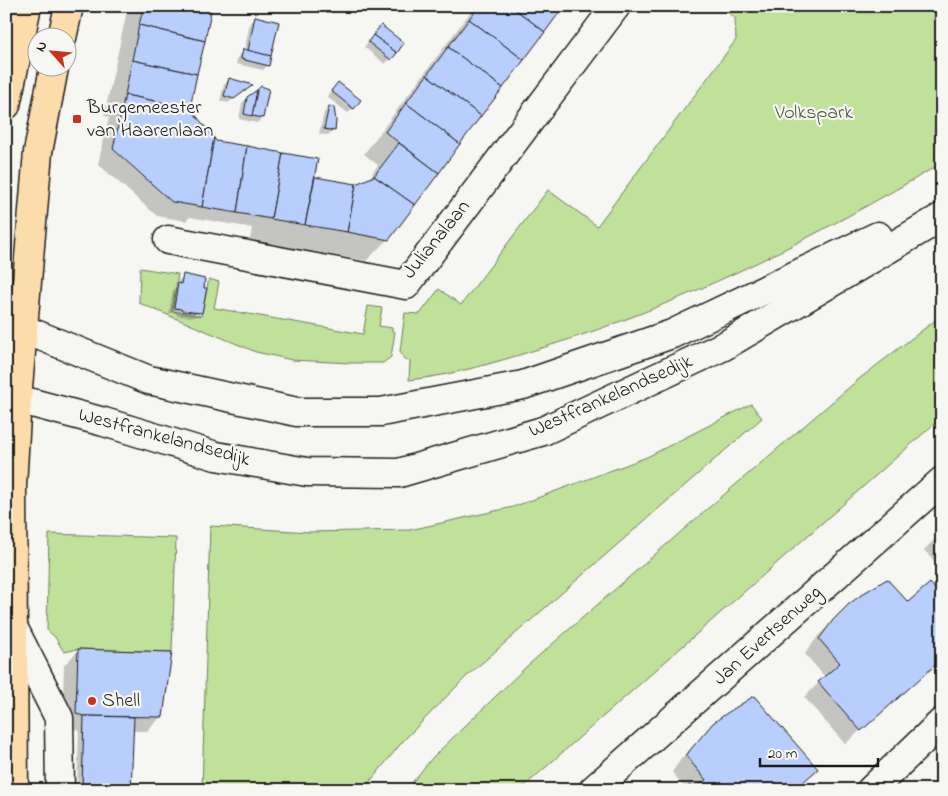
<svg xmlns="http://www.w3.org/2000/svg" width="948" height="796" viewBox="0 0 948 796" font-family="'Indie Flower',sans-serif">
  <rect width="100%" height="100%" fill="#f6f6f2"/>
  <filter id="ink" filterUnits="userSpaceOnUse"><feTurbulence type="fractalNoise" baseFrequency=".02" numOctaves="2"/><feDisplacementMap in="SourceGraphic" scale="10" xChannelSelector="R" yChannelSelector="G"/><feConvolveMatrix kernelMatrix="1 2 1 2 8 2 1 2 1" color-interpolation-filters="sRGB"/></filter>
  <g filter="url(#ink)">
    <!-- green -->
    <g fill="#c0e19a" stroke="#6e7e5b">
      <path d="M720,6H942V163C816,237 685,304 545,347C500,361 455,375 409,380L410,361L404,359L400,351L405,313L420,314L439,289L461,305L548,190L597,226L736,40L735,18Z"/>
      <polygon points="140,268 178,274 172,311 201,316 209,279 219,282 214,308 363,334 368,306 382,308 379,326 392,328 392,331 395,332 391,357 383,363 350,363 292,360 256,352 139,303"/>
      <polygon points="942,315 942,417 520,790 406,790 433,757 526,667 706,510 859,379"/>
      <polygon points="751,404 762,418 466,677 404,740 363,790 202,790 210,526 310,532 410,530 513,507 647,457"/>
      <polygon points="49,534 176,538 172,652 78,649 64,652 55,637 47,630"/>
    </g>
    <!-- shadow -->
    <g fill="#0003">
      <polygon points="128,6 211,6 188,110 212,142 314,178 356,185 368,180 378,165 364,154 475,6 562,6 388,239 366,261 250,240 252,228 190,217 186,221 157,216 98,164 109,117 104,116"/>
      <polygon points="256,18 268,65 263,70 236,64 238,56 244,51 250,23"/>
      <polygon points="376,32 390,59 385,64 364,47"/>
      <polygon points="229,79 246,90 228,103 220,101 224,85"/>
      <polygon points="333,88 354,108 348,113 327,97"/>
      <polygon points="248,98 262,118 257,123 239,119 242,103"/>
      <polygon points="329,107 333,130 328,135 319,134 324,113"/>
      <polygon points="183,276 201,312 196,317 177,316 176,313 169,313 173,290 177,286 178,281"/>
      <polygon points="942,532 942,569 924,550"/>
      <polygon points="834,621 942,659 845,744 804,697 825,677 805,654 818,636"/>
      <polygon points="79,650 162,716 147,731 132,731 130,790 77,790 79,730 62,729 64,665"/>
      <polygon points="714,724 794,790 686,790 672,772 681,759"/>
    </g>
    <!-- building -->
    <g fill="#b8cefd" stroke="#1c1c1c">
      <polygon points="144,6 212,6 205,41 139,25"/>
      <polygon points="479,6 511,6 545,32 524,60 469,19"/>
      <polygon points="511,6 564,6 545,32"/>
      <polygon points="255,16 279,22 271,56 248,51"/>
      <polygon points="469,19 524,60 503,88 448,47"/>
      <polygon points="139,25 205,41 197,74 132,60"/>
      <polygon points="381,25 404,43 397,53 373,35"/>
      <polygon points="373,35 397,53 391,60 368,42"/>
      <polygon points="448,47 503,88 481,116 427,75"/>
      <polygon points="243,49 271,56 269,66 241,59"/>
      <polygon points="132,60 197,74 190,108 125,95"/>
      <polygon points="427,75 481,116 460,144 406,103"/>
      <polygon points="229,78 253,85 234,99 224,96"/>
      <polygon points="338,82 361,100 354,109 331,91"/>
      <polygon points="261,86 269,89 263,118 252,116 257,90"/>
      <polygon points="257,90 252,116 244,114 247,97"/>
      <polygon points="125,95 190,108 214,138 202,207 172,202 113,149"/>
      <polygon points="406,103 460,144 439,173 385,132"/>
      <polygon points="329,106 334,107 336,121 335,131 324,129"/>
      <polygon points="214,138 216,141 247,146 237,213 202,207"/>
      <polygon points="399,143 439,173 415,205 374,176"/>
      <polygon points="247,146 283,153 271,219 237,213"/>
      <polygon points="283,153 318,159 305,225 271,219"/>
      <polygon points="374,176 415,205 389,240 347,232 356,184"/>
      <polygon points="315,177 356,184 347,232 305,225"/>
      <polygon points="183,274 205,279 204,288 207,288 202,313 182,311 181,309 174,308 178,283 181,284"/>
      <polygon points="887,579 908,602 930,583 942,597 942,659 861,731 818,682 840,663 819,639 833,620 849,604 864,593"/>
      <polygon points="78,649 172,652 163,717 84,716 76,714"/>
      <polygon points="754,696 818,769 794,790 687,790 689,785 696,788 706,780 686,756 691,749 713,723 727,713"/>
      <polygon points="84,716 134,717 131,790 82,790"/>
    </g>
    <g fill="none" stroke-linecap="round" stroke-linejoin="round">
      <defs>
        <g id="minor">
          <polyline points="168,240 406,285 616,6"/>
          <polyline points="23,329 149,380 297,412 381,412 523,385 672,334 878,236"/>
          <polyline points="17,399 104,422 216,456 307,472 399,473 543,431 724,346 942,217"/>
          <polyline points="14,629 59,718 60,790"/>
          <polyline points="593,790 942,481"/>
          <polyline points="871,790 942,722"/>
        </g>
        <g id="major">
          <polyline points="62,38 69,6"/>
          <polyline points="6,105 27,6"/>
          <polyline points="14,790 12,486 17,399 38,152 54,68"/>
        </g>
      </defs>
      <!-- minor casing -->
      <use href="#minor" stroke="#1c1c1c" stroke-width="31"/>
      <!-- major casing -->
      <use href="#major" stroke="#1c1c1c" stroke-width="31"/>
      <!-- minor -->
      <use href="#minor" stroke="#f6f6f2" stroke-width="28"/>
      <!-- major -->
      <use href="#major" stroke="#fddcac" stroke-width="28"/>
    </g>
  </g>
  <!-- markers -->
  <g fill="#c8321e" stroke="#f6f6f2" stroke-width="2">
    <rect x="72" y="114" width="10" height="10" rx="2.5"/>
    <circle cx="92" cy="701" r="5"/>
  </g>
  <g text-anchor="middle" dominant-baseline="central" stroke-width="4.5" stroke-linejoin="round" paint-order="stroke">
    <!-- poi labels -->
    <g font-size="20" fill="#1c1c1c" stroke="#f6f6f2" text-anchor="start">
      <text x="87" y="108">Burgemeester<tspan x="87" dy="23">van Haarenlaan</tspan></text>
      <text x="102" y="701">Shell</text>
    </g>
    <!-- park labels -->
    <g font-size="20" fill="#4d5742" stroke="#f6f6f2">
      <text x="814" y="113">Volkspark</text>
    </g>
    <!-- street labels -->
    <g font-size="20" fill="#1c1c1c" stroke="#f6f6f2">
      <text transform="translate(437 240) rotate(-51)">Julianalaan</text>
      <text transform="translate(611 397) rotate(-24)">Westfrankelandsedijk</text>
      <text transform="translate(164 438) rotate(15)">Westfrankelandsedijk</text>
      <text transform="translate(768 636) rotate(-42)">Jan Evertsenweg</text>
    </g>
  </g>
  <!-- margin -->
  <rect width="948" height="796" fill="none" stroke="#f6f6f2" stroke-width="25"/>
  <rect x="12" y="12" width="923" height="771" fill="none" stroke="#1c1c1c" stroke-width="2" filter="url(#ink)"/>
  <!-- north arrow -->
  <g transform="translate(52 52) rotate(297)"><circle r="24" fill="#f6f6f2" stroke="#9f9f9c"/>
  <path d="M0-4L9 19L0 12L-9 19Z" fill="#c8321e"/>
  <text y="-8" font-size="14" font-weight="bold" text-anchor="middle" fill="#1c1c1c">N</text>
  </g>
  <!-- scale -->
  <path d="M760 758v8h118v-8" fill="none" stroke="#1c1c1c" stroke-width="2.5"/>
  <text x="768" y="758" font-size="15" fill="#1c1c1c" stroke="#f6f6f2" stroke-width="4" paint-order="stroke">20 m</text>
</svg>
